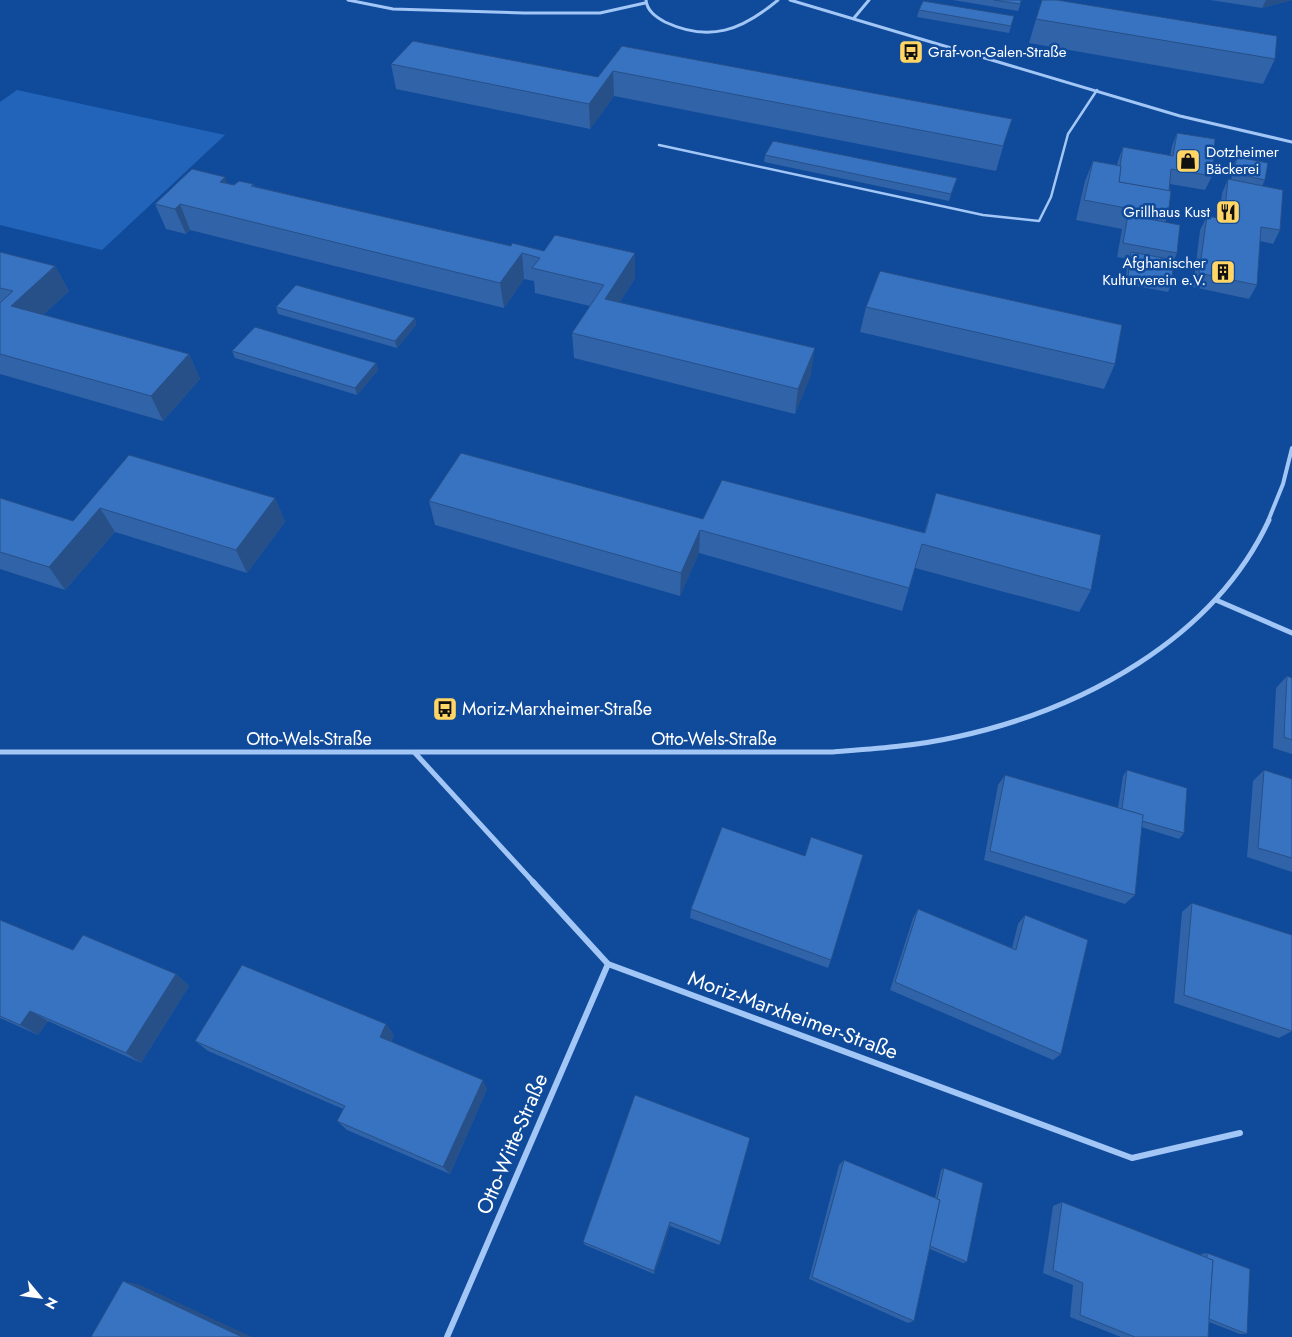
<svg xmlns="http://www.w3.org/2000/svg" width="1292" height="1337" viewBox="0 0 1292 1337" font-family="Jost,sans-serif">
  <rect width="100%" height="100%" fill="#104a9a"/>
  <!-- green -->
  <polygon fill="#2264b9" points="17,90 225,135 102,250 0,225 0,102"/>
  <g fill="none" stroke-linecap="round" stroke-linejoin="round">
    <!-- lane -->
    <polyline stroke="#a2c6f5" stroke-width="2.5" points="659,145 983,215 1039,221 1051,197 1068,134 1097,90"/>
    <!-- street-far3 -->
    <g stroke="#a2c6f5" stroke-width="3">
      <polyline points="348,0 393,9 524,13 600,13 645,3"/>
      <path d="M646,0C647,11 656,17 665,22C710,43 742,30 778,0"/>
      <polyline points="790,0 1180,116 1292,142"/>
      <polyline points="854,18 869,0"/>
    </g>
    <!-- street-far2 -->
    <polyline stroke="#a2c6f5" stroke-width="4" points="1268,521 1283,484 1292,448"/>
    <!-- street-far1 -->
    <g stroke="#a2c6f5" stroke-width="5">
      <polyline points="1216,600 1292,633"/>
      <path d="M0,752H832C873,749 916,746 956,737C1081,710 1213,640 1269,520"/>
      <polyline points="415,753 535,884"/>
    </g>
    <!-- street -->
    <g stroke="#a2c6f5" stroke-width="6">
      <polyline points="533,882 608,964 1132,1158 1240,1133"/>
      <polyline points="447,1337 608,964"/>
    </g>
  </g>
  <!-- wall -->
  <g fill="#3063a7">
    <polygon points="953,0 1022,0 1018,11"/>
    <polygon points="1210,0 1292,0 1262,8"/>
    <polygon points="919,10 1014,16 1009,33 917,17"/>
    <polygon points="1036,19 1275,59 1263,84 1029,43"/>
    <polygon points="622,46 1004,144 996,171 614,96 590,129 396,89 391,64 598,77"/>
    <polygon points="1177,133 1212,176 1205,190 1170,184 1168,216 1165,222 1177,253 1174,260 1171,285 1168,292 1125,284 1128,259 1117,257 1122,229 1076,220 1085,181 1093,161 1117,165 1118,161 1123,147 1170,156 1172,146"/>
    <polygon points="765,155 957,178 949,201 764,162"/>
    <polygon points="1237,157 1265,180 1262,186 1280,230 1273,244 1260,241 1257,285 1249,299 1193,287 1200,230 1207,216 1219,218 1222,193 1228,179 1231,180 1234,164"/>
    <polygon points="227,183 234,185 253,184 254,186 635,278 620,302 811,374 795,414 574,358 572,333 590,306 535,293 534,281 524,279 504,308 190,230 186,234 166,229 155,204"/>
    <polygon points="0,252 55,266 69,291 43,315 189,354 200,379 163,421 0,374"/>
    <polygon points="276,307 415,318 416,325 397,348 278,314"/>
    <polygon points="866,307 1115,364 1104,389 860,332"/>
    <polygon points="232,351 376,363 378,370 357,395 235,358"/>
    <polygon points="129,455 275,498 285,522 247,573 115,532 65,590 0,569 0,498 73,521"/>
    <polygon points="936,493 1091,590 1079,612 915,568 902,611 699,553 680,596 435,525 429,501 924,533"/>
    <polygon points="1287,676 1292,678 1292,754 1273,748 1276,688"/>
    <polygon points="1127,770 1184,833 1179,839 1141,827 1135,895 1125,904 984,860 998,785 1005,775 1118,808 1123,776"/>
    <polygon points="1264,770 1292,779 1292,872 1247,857 1253,781"/>
    <polygon points="1192,903 1292,1031 1279,1038 1174,1003 1182,912"/>
    <polygon points="691,909 831,960 828,968 690,918"/>
    <polygon points="918,909 1012,948 1018,924 1025,915 1061,1054 1053,1060 890,990 913,918"/>
    <polygon points="0,920 73,950 176,974 189,986 141,1063 48,1021 38,1035 0,1018"/>
    <polygon points="386,1024 394,1035 391,1042 487,1089 450,1174 347,1130 337,1121 343,1109 208,1051 195,1041"/>
    <polygon points="635,1095 721,1242 719,1245 670,1226 654,1274 585,1245 583,1242"/>
    <polygon points="844,1160 935,1198 941,1170 944,1168 967,1262 963,1263 930,1249 914,1321 908,1323 809,1279 839,1165"/>
    <polygon points="1062,1202 1201,1256 1201,1254 1207,1253 1247,1334 1240,1334 1209,1322 1208,1337 1121,1337 1070,1317 1073,1285 1043,1273 1053,1206"/>
  </g>
  <!-- shaded-wall -->
  <g fill="#275088">
    <polygon points="1266,0 1292,0 1262,8"/>
    <polygon points="613,71 614,96 590,129 589,104"/>
    <polygon points="225,177 234,203 220,182"/>
    <polygon points="957,178 955,185 949,201 951,194"/>
    <polygon points="180,204 190,230 186,234 175,209"/>
    <polygon points="522,253 524,279 504,308 500,283"/>
    <polygon points="635,253 635,278 606,324 605,299"/>
    <polygon points="55,266 69,291 26,331 11,306"/>
    <polygon points="415,318 416,325 397,348 395,341"/>
    <polygon points="815,348 811,374 795,414 798,389"/>
    <polygon points="189,354 200,379 163,421 151,396"/>
    <polygon points="376,363 378,370 357,395 355,388"/>
    <polygon points="275,498 285,522 247,573 236,550"/>
    <polygon points="100,508 115,532 65,590 49,567"/>
    <polygon points="700,530 699,553 680,596 681,573"/>
    <polygon points="176,974 189,986 141,1063 126,1053"/>
    <polygon points="30,1011 48,1021 38,1035 20,1025"/>
    <polygon points="386,1024 394,1035 388,1048 380,1037"/>
    <polygon points="483,1080 487,1089 450,1174 443,1167"/>
    <polygon points="670,1222 670,1226 654,1274 654,1271"/>
    <polygon points="123,1281 140,1285 252,1337 242,1337"/>
  </g>
  <!-- building -->
  <g fill="#3873c2" stroke="#275088">
    <polygon points="994,0 1021,0 1020,4"/>
    <polygon points="1042,0 1057,0 1277,36 1275,59 1036,19"/>
    <polygon points="923,1 1014,16 1011,26 919,10"/>
    <polygon points="413,41 598,77 622,46 1012,119 1003,146 613,71 589,104 391,64"/>
    <polygon points="1177,133 1215,139 1212,176 1171,169 1169,191 1119,182 1121,166 1120,166 1123,147 1173,156"/>
    <polygon points="773,141 957,178 951,194 765,155"/>
    <polygon points="1237,157 1268,163 1265,180 1234,173"/>
    <polygon points="1093,161 1121,166 1119,182 1171,191 1168,216 1084,200"/>
    <polygon points="192,169 225,177 220,182 234,185 239,181 253,184 251,186 511,246 512,243 544,251 555,235 635,253 605,299 815,348 798,389 572,333 604,285 532,268 540,258 522,253 500,283 180,204 175,209 155,204"/>
    <polygon points="1228,179 1283,190 1280,230 1261,227 1257,285 1199,273 1207,216 1224,219"/>
    <polygon points="1128,215 1180,225 1177,253 1123,243"/>
    <polygon points="0,252 55,266 11,306 189,354 151,396 0,354 0,303 13,291 0,288"/>
    <polygon points="1131,252 1174,260 1171,285 1128,277"/>
    <polygon points="880,271 1122,325 1115,364 866,307"/>
    <polygon points="296,285 415,318 395,341 276,307"/>
    <polygon points="255,327 376,363 355,388 232,351"/>
    <polygon points="461,453 703,519 722,480 925,533 936,493 1101,535 1091,590 922,544 909,588 700,530 681,573 429,501"/>
    <polygon points="129,455 275,498 236,550 100,508 49,567 0,552 0,498 73,521"/>
    <polygon points="1287,676 1292,678 1292,740 1284,737"/>
    <polygon points="1127,770 1187,788 1184,833 1142,821 1143,815 1122,809"/>
    <polygon points="1264,770 1292,779 1292,858 1258,848"/>
    <polygon points="1005,775 1143,815 1135,895 990,851"/>
    <polygon points="722,827 805,856 811,837 863,855 831,960 691,909"/>
    <polygon points="1192,903 1292,935 1292,1031 1184,995"/>
    <polygon points="918,909 1016,950 1025,915 1088,940 1061,1054 895,982"/>
    <polygon points="0,920 73,950 83,935 176,974 126,1053 30,1011 20,1025 0,1016"/>
    <polygon points="242,965 386,1024 380,1037 483,1080 443,1167 337,1121 345,1106 195,1041"/>
    <polygon points="635,1095 750,1138 721,1242 670,1222 654,1271 583,1242"/>
    <polygon points="844,1160 940,1200 914,1321 812,1277"/>
    <polygon points="944,1168 983,1183 967,1262 930,1246 940,1200 937,1199"/>
    <polygon points="1062,1202 1213,1260 1208,1337 1135,1337 1080,1315 1083,1283 1053,1270"/>
    <polygon points="1207,1253 1250,1269 1247,1334 1209,1319 1213,1260 1207,1258"/>
    <polygon points="123,1281 242,1337 91,1337"/>
  </g>
  <!-- icons -->
  <defs>
    <symbol id="bus-square" viewBox="-11 -11 22 22"><rect x="-9" y="-9" width="18" height="18" rx="4" fill="#ffd566" stroke="#104a9a"/><path d="M-5-6H5V4H4V6H2V4H-2V6H-4V4H-5ZM-3.5-4V0h7V-4ZM-3.5 1.2v1.5H-2V1.2ZM2 1.2v1.5H3.5V1.2Z" fill="#111"/></symbol>
    <symbol id="shop-square" viewBox="-11 -11 22 22"><rect x="-9" y="-9" width="18" height="18" rx="4" fill="#ffd566" stroke="#104a9a"/><path d="M-5-2.5h2.3a2.7 3.5 0 0 1 5.4 0H5L5.5 6h-11ZM-1.5-2.5h3a1.5 2.3 0 0 0-3 0Z" fill="#111"/></symbol>
    <symbol id="restaurant-square" viewBox="-11 -11 22 22"><rect x="-9" y="-9" width="18" height="18" rx="4" fill="#ffd566" stroke="#104a9a"/><path d="M-5-6h1v4h1v-4h1v4h1v-4h1v5L-1.5 .5V6h-2V.5L-5-1ZM5-6V6H3V1.5H1.5Q1.5-4 5-6Z" fill="#111"/></symbol>
    <symbol id="building-square" viewBox="-11 -11 22 22"><rect x="-9" y="-9" width="18" height="18" rx="4" fill="#ffd566" stroke="#104a9a"/><path d="M-4-6H4V6H1V3H-1V6H-4ZM-2.5-4.3h1.7v1.8h-1.7ZM.8-4.3h1.7v1.8H.8ZM-2.5-1h1.7V.8h-1.7ZM.8-1h1.7V.8H.8Z" fill="#111"/></symbol>
  </defs>
  <g fill-rule="evenodd">
    <use href="#bus-square" x="897" y="38" width="28" height="28"/>
    <use href="#shop-square" x="1174" y="147" width="28" height="28"/>
    <use href="#restaurant-square" x="1214" y="198" width="28" height="28"/>
    <use href="#building-square" x="1209" y="258" width="28" height="28"/>
    <use href="#bus-square" x="431" y="695" width="28" height="28"/>
  </g>
  <g text-anchor="middle" dominant-baseline="central" stroke-width="5" stroke-linejoin="round" paint-order="stroke">
    <!-- far-poi labels -->
    <g font-size="15" fill="#fff" stroke="#104a9a" text-anchor="start">
      <text x="928" y="52">Graf-von-Galen-Straße</text>
      <text x="1206" y="152">Dotzheimer<tspan x="1206" dy="17">Bäckerei</tspan></text>
      <text x="1210" y="212" text-anchor="end">Grillhaus Kust</text>
      <text x="1206" y="263" text-anchor="end">Afghanischer<tspan x="1206" dy="17">Kulturverein e.V.</tspan></text>
    </g>
    <!-- poi labels -->
    <g font-size="18" fill="#fff" stroke="#104a9a" text-anchor="start">
      <text x="462" y="709">Moriz-Marxheimer-Straße</text>
    </g>
    <!-- street labels -->
    <g font-size="18" fill="#fff" stroke="#104a9a">
      <text x="309" y="739">Otto-Wels-Straße</text>
      <text x="714" y="739">Otto-Wels-Straße</text>
    </g>
    <!-- near-street labels -->
    <g font-size="21" fill="#fff" stroke="#104a9a">
      <text transform="translate(793 1015) rotate(20)">Moriz-Marxheimer-Straße</text>
      <text transform="translate(512 1144) rotate(-67)">Otto-Witte-Straße</text>
    </g>
  </g>
  <!-- north arrow -->
  <g transform="translate(40 1297) rotate(119)" stroke="#104a9a" stroke-width="4" paint-order="stroke">
  <path d="M0-4L9 19L0 12L-9 19Z" fill="#ffffff"/>
  <text y="-8" font-size="14" font-weight="bold" text-anchor="middle" fill="#ffffff">N</text>
  </g>
</svg>
